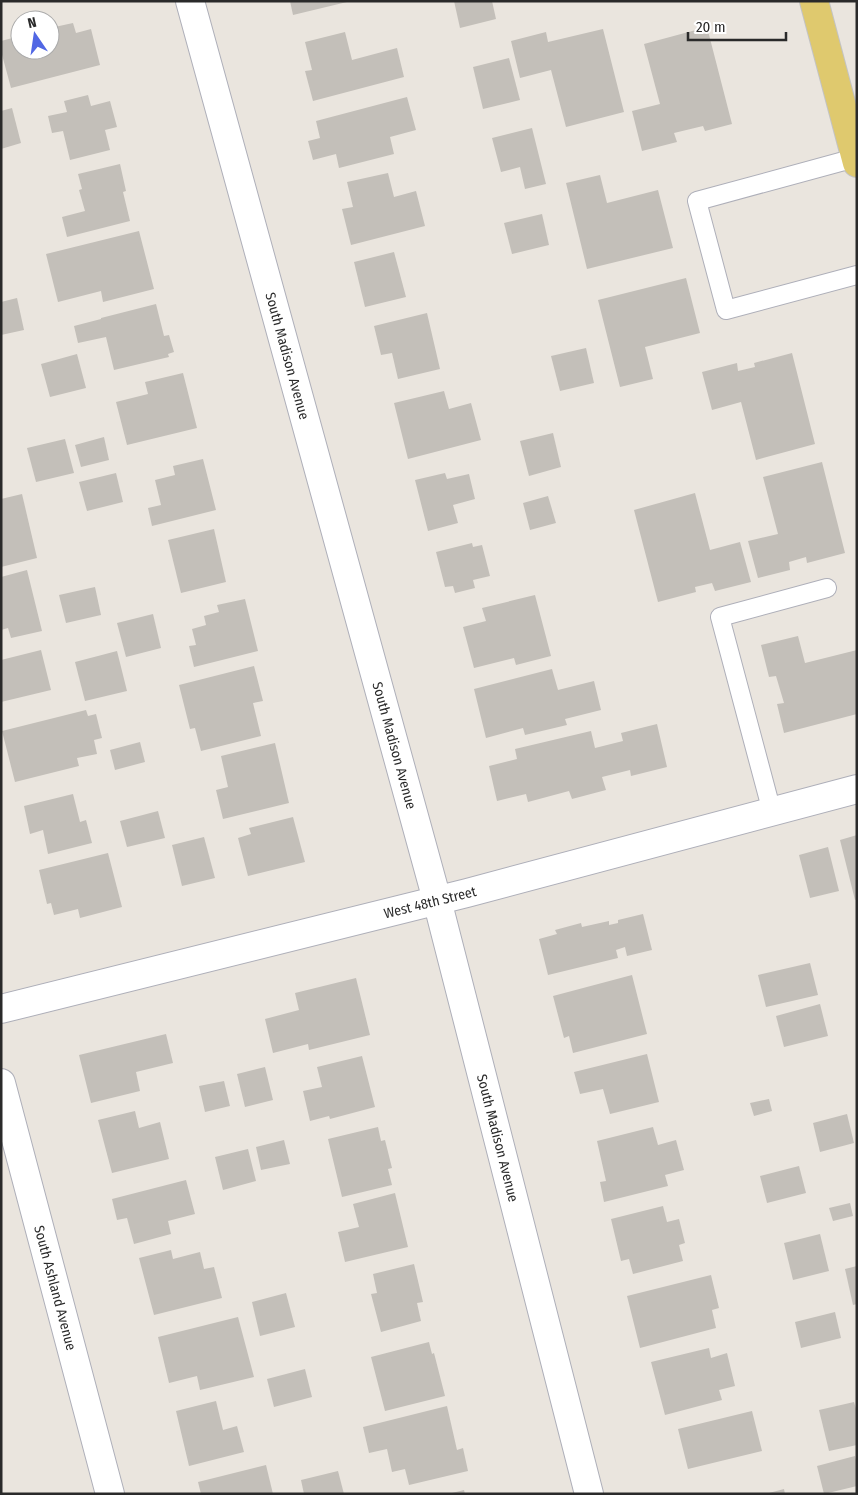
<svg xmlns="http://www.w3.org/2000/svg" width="858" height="1495" viewBox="0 0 858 1495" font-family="'Fira Sans Condensed',sans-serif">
  <rect width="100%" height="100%" fill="#eae5de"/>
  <!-- building -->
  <g fill="#c3bfb9">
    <polygon points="290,1 347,1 347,2 293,15"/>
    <polygon points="454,1 492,1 496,19 460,28"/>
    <polygon points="73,23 76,33 91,29 100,65 11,88 1,51 1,41 20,36 20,50 50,50 50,28"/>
    <polygon points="707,27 732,124 705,131 703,126 674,133 677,142 642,151 632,111 660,104 644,44"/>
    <polygon points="603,29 624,112 566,127 551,70 520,78 511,41 546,32 548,42"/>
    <polygon points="345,32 352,60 397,48 404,77 313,101 305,71 312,70 305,42"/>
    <polygon points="509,58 520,100 483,109 473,67"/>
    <polygon points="88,95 91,106 110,101 117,127 105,130 110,150 70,160 63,131 52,133 48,116 67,112 64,101"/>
    <polygon points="407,97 416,130 390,137 394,154 339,168 336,154 313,160 308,141 320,138 316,121"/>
    <polygon points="12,108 21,143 1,149 1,111"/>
    <polygon points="532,128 546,184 525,189 520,167 501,172 492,138"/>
    <polygon points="120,164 126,191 123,192 130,221 67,237 62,217 85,211 79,190 82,189 78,174"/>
    <polygon points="388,173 394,197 416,191 425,226 351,245 342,209 353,207 347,182"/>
    <polygon points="600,175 607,203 658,190 673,248 587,269 566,183"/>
    <polygon points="542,214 549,245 512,254 504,223"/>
    <polygon points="139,231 154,289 103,302 101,291 58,302 46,254"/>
    <polygon points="394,252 406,297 365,307 354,262"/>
    <polygon points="686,278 700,333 645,347 653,379 620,387 598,300"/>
    <polygon points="17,298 24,330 1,335 1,302"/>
    <polygon points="156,304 164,336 169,335 174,352 168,354 169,357 114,370 106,337 78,343 74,326 101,319 101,318"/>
    <polygon points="427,313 440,369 398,379 392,353 381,355 374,326"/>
    <polygon points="586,348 594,383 560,391 551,356"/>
    <polygon points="792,353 815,444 756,460 741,402 712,410 702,372 737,363 738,371 755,367 754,363"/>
    <polygon points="77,354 86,388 50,397 41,364"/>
    <polygon points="183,373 197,428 127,445 116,402 148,394 145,382"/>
    <polygon points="444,391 449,409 471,403 481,440 408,459 394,403"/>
    <polygon points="553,433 561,467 529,476 520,441"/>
    <polygon points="104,437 109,460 81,467 75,445"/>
    <polygon points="65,439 74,473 36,482 27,448"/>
    <polygon points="203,459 216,510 152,526 148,508 161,505 155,480 175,475 173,466"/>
    <polygon points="822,462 845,553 807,563 806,557 789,562 790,570 758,578 748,541 778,534 763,477"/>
    <polygon points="116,473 123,502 87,511 79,482"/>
    <polygon points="445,473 447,479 469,474 475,499 453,505 458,523 428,531 415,480"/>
    <polygon points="695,493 710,550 740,542 751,582 715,591 712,583 695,587 696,592 658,602 634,510"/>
    <polygon points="22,494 37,558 1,567 1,499"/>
    <polygon points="548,496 556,523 530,530 523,503"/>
    <polygon points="214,529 226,582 181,593 168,540"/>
    <polygon points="472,543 473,547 482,545 490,576 473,580 475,588 455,593 453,586 445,587 436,552"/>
    <polygon points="27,570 42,631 11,638 8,628 1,630 1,577"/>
    <polygon points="95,587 101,615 66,623 59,595"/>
    <polygon points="535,595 551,656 516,665 514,658 474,668 463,627 486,621 482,608"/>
    <polygon points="245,599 258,651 194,667 189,646 196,645 192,629 206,625 204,616 219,612 217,605"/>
    <polygon points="153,614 161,648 126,657 117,623"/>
    <polygon points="798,636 805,663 857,650 857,714 784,733 777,704 784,703 776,676 769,677 761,645"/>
    <polygon points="41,650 51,690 1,702 1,660"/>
    <polygon points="117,651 127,691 85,701 75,662"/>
    <polygon points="254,666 263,701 253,703 261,736 201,751 195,728 190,729 179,685"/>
    <polygon points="552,669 558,690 594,681 601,710 565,719 567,725 525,735 523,728 486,738 474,689"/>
    <polygon points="86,710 88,716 96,714 102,738 94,740 97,754 77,758 79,766 15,782 2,731"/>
    <polygon points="657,724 667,767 631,776 630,770 602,777 606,790 572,799 569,791 528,802 526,794 497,801 489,766 517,759 515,749 591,731 595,748 623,741 621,733"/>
    <polygon points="140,742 145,762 115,770 110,750"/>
    <polygon points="275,743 289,803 223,819 216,790 228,787 221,756"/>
    <polygon points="73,794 80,822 86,820 92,843 48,854 43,830 30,834 24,806"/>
    <polygon points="158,811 165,838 127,847 120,821"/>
    <polygon points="293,817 305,862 248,876 238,838 251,834 249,828"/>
    <polygon points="857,835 857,899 855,900 840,840"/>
    <polygon points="204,837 215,878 182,886 172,845"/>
    <polygon points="828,847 839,891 810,898 799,855"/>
    <polygon points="108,853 122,907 80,918 78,909 54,915 51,903 47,904 39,870"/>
    <polygon points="643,914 652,950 627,956 625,947 616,950 618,958 548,975 539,939 557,934 555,930 581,923 582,927 609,921 609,925 618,923 618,920"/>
    <polygon points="810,963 818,995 766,1007 758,975"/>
    <polygon points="632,975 647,1034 573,1053 569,1036 564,1038 553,996"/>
    <polygon points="356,978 370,1035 309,1050 308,1044 273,1053 265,1019 299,1010 295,993"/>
    <polygon points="820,1004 828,1036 784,1047 776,1016"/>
    <polygon points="166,1034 173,1063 136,1072 140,1091 91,1103 79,1055"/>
    <polygon points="647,1054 659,1102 610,1114 603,1089 580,1094 574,1072"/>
    <polygon points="362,1056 375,1107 330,1119 329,1116 310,1121 303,1091 322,1087 317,1067"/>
    <polygon points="265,1067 273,1100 245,1107 237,1074"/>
    <polygon points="224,1081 230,1106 205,1112 199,1086"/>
    <polygon points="769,1099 772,1111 754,1116 750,1103"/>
    <polygon points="135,1111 139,1128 160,1122 169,1159 112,1173 98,1120"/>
    <polygon points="847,1114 854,1143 820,1152 813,1123"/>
    <polygon points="378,1127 381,1141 385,1140 392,1168 388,1169 392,1185 342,1197 328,1139"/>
    <polygon points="653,1127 658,1145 676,1140 684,1170 665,1175 668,1186 604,1202 600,1182 606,1181 597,1141"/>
    <polygon points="284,1140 290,1164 261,1170 256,1147"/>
    <polygon points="248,1149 256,1181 223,1190 215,1157"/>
    <polygon points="799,1166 806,1193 767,1203 760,1176"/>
    <polygon points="186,1180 195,1214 168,1221 171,1234 134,1244 127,1218 117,1220 112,1199"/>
    <polygon points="395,1193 408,1247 345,1262 338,1232 359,1227 353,1204"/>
    <polygon points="850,1203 853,1216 833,1221 829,1208"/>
    <polygon points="663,1206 667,1222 679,1219 685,1243 679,1245 683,1261 633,1274 629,1259 621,1261 611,1219"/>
    <polygon points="820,1234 829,1271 793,1280 784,1243"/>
    <polygon points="171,1250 173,1259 200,1252 204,1269 214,1267 222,1298 154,1315 139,1258"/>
    <polygon points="414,1264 423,1302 417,1303 421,1321 381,1332 371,1294 377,1293 373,1274"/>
    <polygon points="857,1266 857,1304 853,1305 845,1269"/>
    <polygon points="711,1275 719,1308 712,1310 716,1328 640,1348 627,1296"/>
    <polygon points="286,1293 295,1327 260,1336 252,1302"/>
    <polygon points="835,1312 841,1338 801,1348 795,1322"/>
    <polygon points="238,1317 254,1377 200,1390 197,1376 169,1383 158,1337"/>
    <polygon points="429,1342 432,1354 434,1353 445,1396 385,1411 371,1357"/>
    <polygon points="709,1348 711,1358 727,1353 735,1386 719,1390 722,1400 665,1415 651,1362"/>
    <polygon points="305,1369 312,1397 274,1407 267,1379"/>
    <polygon points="216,1401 223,1430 237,1426 244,1452 189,1466 176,1411"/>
    <polygon points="854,1402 857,1412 857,1445 829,1451 819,1410"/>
    <polygon points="447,1406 457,1450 463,1448 468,1471 409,1485 405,1469 392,1472 387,1449 369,1453 363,1427"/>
    <polygon points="752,1411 762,1451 688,1469 678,1429"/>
    <polygon points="855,1456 857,1464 857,1486 824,1494 817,1466"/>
    <polygon points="266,1465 273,1494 201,1494 198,1482"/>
    <polygon points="338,1471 344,1494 304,1494 301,1480"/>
    <polygon points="784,1489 785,1494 769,1494 769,1493"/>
    <polygon points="464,1490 465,1494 452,1494 452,1493"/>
  </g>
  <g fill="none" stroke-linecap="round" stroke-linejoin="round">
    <defs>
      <g id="lane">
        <polyline points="855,158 697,201 726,310 857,275"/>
        <polyline points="772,812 720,617 827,588"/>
      </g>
      <g id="street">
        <path id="s1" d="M190,1L437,900L589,1494"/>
        <path id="s2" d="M1,1009L467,893L857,789"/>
        <path id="s3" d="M1,1083L110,1494"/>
      </g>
      <polyline id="primary" points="814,1 857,163"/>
    </defs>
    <!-- lane casing -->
    <use href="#lane" stroke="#aeafb9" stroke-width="20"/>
    <!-- street casing -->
    <use href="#street" stroke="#aeafb9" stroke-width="30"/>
    <!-- primary casing -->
    <use href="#primary" stroke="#c3c3c3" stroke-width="30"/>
    <!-- lane -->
    <use href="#lane" stroke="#fff" stroke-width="18"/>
    <!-- street -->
    <use href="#street" stroke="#fff" stroke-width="28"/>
    <!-- primary -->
    <use href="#primary" stroke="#dfc96e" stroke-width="28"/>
  </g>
  <g text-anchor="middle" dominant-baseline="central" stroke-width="4.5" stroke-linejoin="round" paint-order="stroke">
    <!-- street labels -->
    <g font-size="14" fill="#2a2a2a" stroke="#fff">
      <text stroke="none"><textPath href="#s1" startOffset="368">South Madison Avenue</textPath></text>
      <text stroke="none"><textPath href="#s1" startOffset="772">South Madison Avenue</textPath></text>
      <text stroke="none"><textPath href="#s2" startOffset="442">West 48th Street</textPath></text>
      <text stroke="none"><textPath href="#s1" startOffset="1178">South Madison Avenue</textPath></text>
      <text stroke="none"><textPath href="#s3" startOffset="212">South Ashland Avenue</textPath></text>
    </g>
  </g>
  <!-- border -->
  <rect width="858" height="1495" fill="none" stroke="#2a2a2a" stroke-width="5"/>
  <!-- north arrow -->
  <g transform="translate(35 35) rotate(347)"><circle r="24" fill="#ffffff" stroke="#aaaaaa"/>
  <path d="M0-4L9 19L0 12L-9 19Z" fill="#5167e4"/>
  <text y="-8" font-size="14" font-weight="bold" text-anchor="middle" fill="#2a2a2a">N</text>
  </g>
  <!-- scale -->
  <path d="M688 32v8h98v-8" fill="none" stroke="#2a2a2a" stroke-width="2.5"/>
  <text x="696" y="32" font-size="15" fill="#2a2a2a" stroke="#ffffff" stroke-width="4" paint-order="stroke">20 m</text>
</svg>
